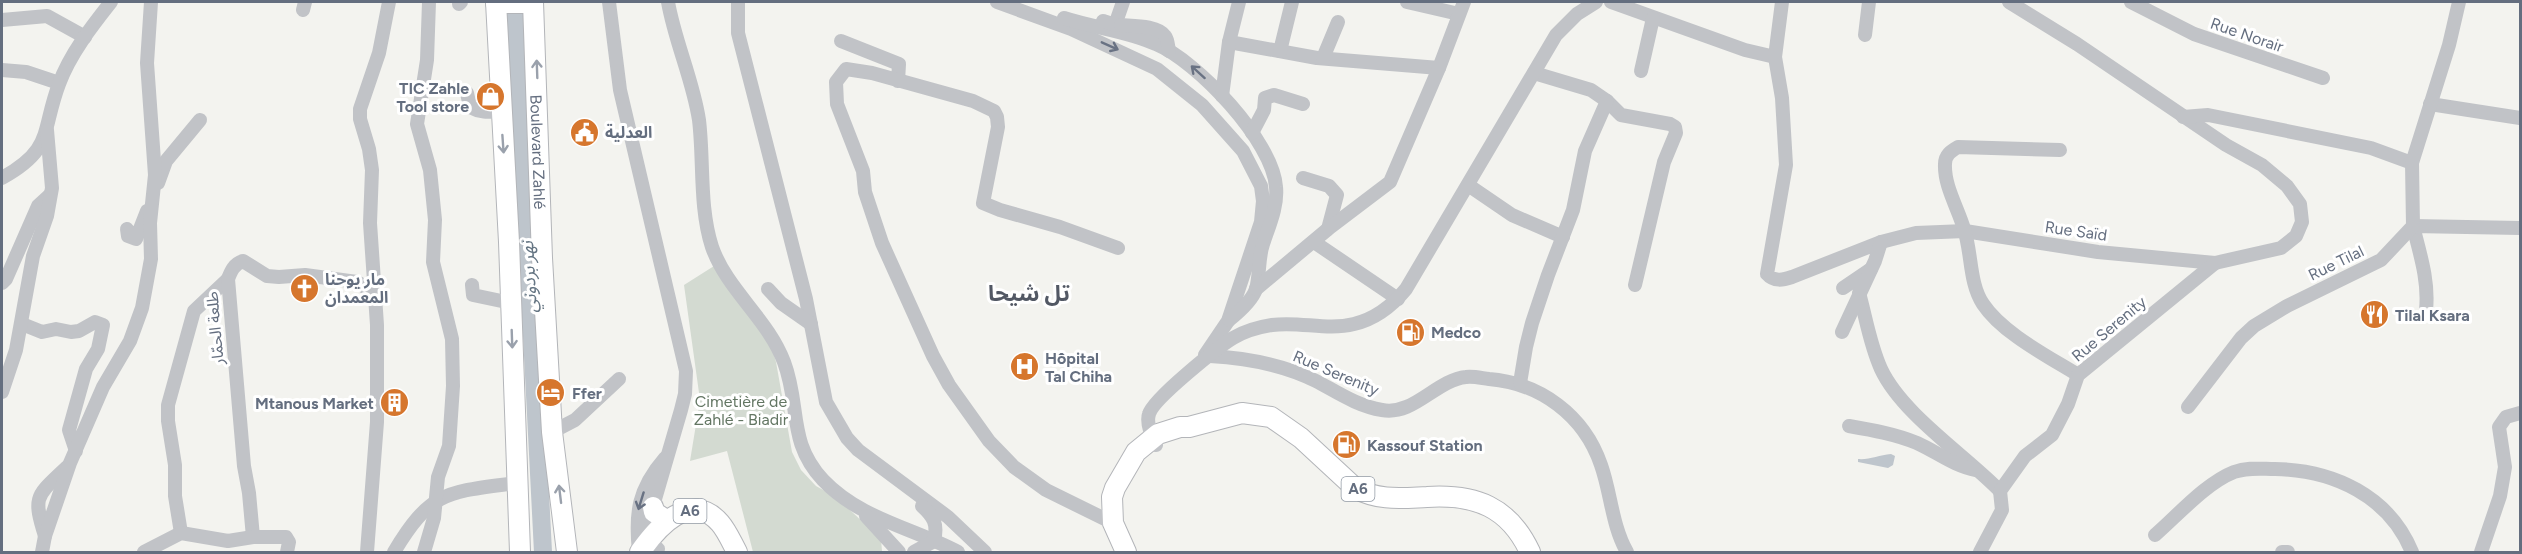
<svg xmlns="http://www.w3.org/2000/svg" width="2522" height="554" viewBox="0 0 2522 554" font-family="Figtree,'Noto Sans Arabic',sans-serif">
  <rect width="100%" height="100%" fill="#f3f3ef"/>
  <!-- green -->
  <polygon fill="#d3dad1" points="714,266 772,347 776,362 792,452 801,470 816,486 836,497 881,539 882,551 878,552 753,552 727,451 690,461 700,400 684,285"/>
  <!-- water -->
  <path fill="#bec5cc" d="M1891,454L1895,456L1893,465L1888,468L1858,462V459C1869,460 1879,455 1891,454Z"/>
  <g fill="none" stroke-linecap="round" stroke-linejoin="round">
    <!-- river -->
    <polyline stroke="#bec5cc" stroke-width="18" points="515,2 543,552"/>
    <defs>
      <g id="highway">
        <polyline points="496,2 509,242 520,552"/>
        <path id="s1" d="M533,2L542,258L552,432L567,552"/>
        <polyline points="496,3 533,3"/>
        <polyline points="653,507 654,512 666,520"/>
        <path d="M640,552C657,528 690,489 720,523C727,531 732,543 737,552"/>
        <path d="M1126,552L1113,523L1112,497L1115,488L1136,452L1158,434L1180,427H1189L1242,413L1271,417L1301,438L1355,488C1379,501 1401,498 1427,497C1476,494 1509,507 1530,552"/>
      </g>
    </defs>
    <!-- highway casing -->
    <use href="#highway" stroke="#b3b5b9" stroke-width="22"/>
    <!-- minor -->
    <g stroke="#c1c3c7" stroke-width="14">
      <polyline points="609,2 620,90 686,371 685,394 681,410 646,530 648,541 658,549"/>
      <path d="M668,2C675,42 693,80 699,120C704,161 699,207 712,247C727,290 768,319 784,362C801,407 787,441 823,480C860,519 913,528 958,552"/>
      <polyline points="738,2 738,33 806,299 826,402 847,438 858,450 948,517 985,552"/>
      <polyline points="997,2 1071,29 1157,69 1202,105 1243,151 1261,186 1263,201 1261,222 1228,321 1205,355"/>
      <polyline points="1407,2 1459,14"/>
      <polyline points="1611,2 1745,50 1775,57"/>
      <path d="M1782,2L1775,57L1782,98L1786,165L1767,274C1774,282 1783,280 1792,277L1881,242L1916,233L1965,231L2098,252L2215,263L2281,248L2296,236L2302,222L2300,204L2287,186L2262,165L2226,145L2077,44L2009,2"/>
      <polyline points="2131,2 2194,34 2323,78"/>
      <polyline points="459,4 461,2"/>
      <polyline points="303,10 305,2"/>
      <path d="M1064,18C1095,28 1127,31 1156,44C1197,61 1273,141 1276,187C1278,206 1269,226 1263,244C1258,259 1260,275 1256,289C1252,301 1239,312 1229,320"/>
      <polyline points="2,20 47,16 85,37"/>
      <polyline points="1103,21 1115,25 1123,2"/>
      <path d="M1121,25C1132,26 1158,25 1165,36C1168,40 1168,46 1169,51"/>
      <polyline points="1865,35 1869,2"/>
      <polyline points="841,41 899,64 898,81"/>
      <polyline points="1229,42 1317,58 1439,68"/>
      <polyline points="1280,51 1292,2"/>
      <polyline points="1323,58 1338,22"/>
      <polyline points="2,70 26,72 59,83"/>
      <polyline points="1641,71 1653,18"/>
      <polyline points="1534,73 1591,90 1607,101 1621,115 1670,124 1675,127 1676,133 1664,162 1635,285"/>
      <path d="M467,93L470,107C481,113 488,112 501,111"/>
      <polyline points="1222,96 1229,42 1239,2"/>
      <polyline points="2430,104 2520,118"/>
      <polyline points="2183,117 2208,115 2371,148 2412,163"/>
      <polyline points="1252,133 1264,110 1265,98 1274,95 1303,104"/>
      <path d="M2060,150L1958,147C1951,151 1945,155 1945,164C1944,186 1958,208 1964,229C1972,253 1969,283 1983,304C2002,333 2049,357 2078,375"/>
      <path d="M2,178C54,149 41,132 59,84C70,54 92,26 111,2"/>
      <polyline points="1303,178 1329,186 1337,195 1328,229"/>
      <polyline points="158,183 166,161 200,120"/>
      <polyline points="1468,185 1512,215 1563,237"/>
      <polyline points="127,229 128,236 136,239 147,211"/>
      <polyline points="1314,242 1398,299"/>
      <polyline points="2,283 6,279 38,206 50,195"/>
      <polyline points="472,285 473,295 511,303"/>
      <polyline points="1843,288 1871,269"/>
      <polyline points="768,289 781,303 811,324"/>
      <polyline points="1256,289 1328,229 1390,182 1439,68 1464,2"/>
      <path d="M1859,293C1866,318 1870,345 1881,369C1902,414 1965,455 2000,491"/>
      <path d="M2426,310C2429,281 2420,254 2413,226L2520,228"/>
      <polyline points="22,324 42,332 56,329 71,332 79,331 95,322 103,325 98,349 86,369 69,430 76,451"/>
      <polyline points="1842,332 1875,261 1881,242"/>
      <path d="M1210,356C1247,358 1282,364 1316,381C1337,392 1357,406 1382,410C1414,416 1436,380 1466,377C1473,376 1481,378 1489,379C1540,383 1584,415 1601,465C1611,493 1612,526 1627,552"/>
      <polyline points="1520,383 1526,347 1532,323 1548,275 1573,210 1585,151 1607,101"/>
      <polyline points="2,392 16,350 33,256 47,216 52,188 47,130"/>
      <polyline points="2188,407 2241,338 2254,326 2287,306 2381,260 2413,226 2412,163 2449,45 2459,2"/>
      <path d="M1849,426C1872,430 1895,434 1917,443C1937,452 1954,466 1976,470"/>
      <polyline points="552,432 575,420 619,379"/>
      <path d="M1156,445C1152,437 1146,423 1149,414C1153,399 1218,347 1233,338C1245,331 1259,327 1272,325C1300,321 1327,331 1354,324C1375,319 1392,306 1406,289L1556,35L1577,14L1596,2"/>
      <polyline points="866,516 899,552"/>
      <polyline points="1113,523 1046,490 1014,467 989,441 949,385 933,356 882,243 865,192 863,171 837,104 836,82 846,69 872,73 973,101 994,111 997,117 998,127 983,203 1000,210 1060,227 1118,248"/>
      <polyline points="181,533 175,496 175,465 168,421 168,405 194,311 228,279"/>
      <path d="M2155,535C2178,515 2206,483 2234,472C2248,467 2261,469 2275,469C2334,470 2389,496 2412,552"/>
      <path d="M45,536C32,495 37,496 67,467"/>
      <path d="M253,537L249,493L244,466L228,279C231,271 234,264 243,261L267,276L279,277L305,275L357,282L374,293"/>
      <polyline points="42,552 45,536 70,463 103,387 130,341 142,308 151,259 150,223 155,175 147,63 151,2"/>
      <polyline points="144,552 181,533 228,541 253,537 286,537 289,542 287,552"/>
      <polyline points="367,552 377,422 377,325 370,223 372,170 369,149 360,119 360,109 379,53 389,2"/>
      <path d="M394,552C431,490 448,492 516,483"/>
      <polyline points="424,552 434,518 438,477 449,446 453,386 452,339 433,262 435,220 430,170 417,124 427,60 429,2"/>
      <path d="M639,552C635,513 638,489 665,458"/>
      <path d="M914,552L934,541C938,524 934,517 922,506"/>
      <polyline points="1980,552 2002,510 2000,491 2025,456 2052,435 2068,404 2078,375 2215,263"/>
      <polyline points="2282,552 2288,552"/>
      <polyline points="2481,552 2500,496 2505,467 2499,427 2506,417 2520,413"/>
    </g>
    <!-- highway -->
    <use href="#highway" stroke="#fff" stroke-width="20"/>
  </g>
  <!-- one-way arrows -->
  <defs><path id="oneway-shaft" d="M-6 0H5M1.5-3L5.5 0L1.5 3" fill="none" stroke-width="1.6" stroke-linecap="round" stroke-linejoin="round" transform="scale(1.5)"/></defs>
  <g stroke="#697283">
    <use href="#oneway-shaft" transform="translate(1110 46) rotate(24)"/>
    <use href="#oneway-shaft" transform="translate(1198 72) rotate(-138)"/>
    <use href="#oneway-shaft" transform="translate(641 501) rotate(107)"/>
  </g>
  <g stroke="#9aa1ac">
    <use href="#oneway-shaft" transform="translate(537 69) rotate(-92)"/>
    <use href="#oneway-shaft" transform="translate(503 144) rotate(86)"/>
    <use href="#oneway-shaft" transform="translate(512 339) rotate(88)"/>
    <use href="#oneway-shaft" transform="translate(560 494) rotate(-97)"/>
  </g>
  <!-- icons -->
  <defs>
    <symbol id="shop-disc" viewBox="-11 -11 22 22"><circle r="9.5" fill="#d6762d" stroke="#fff"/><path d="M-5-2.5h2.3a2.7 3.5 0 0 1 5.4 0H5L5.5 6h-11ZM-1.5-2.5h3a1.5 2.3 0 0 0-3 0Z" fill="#fff"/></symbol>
    <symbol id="civic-disc" viewBox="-11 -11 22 22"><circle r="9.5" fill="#d6762d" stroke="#fff"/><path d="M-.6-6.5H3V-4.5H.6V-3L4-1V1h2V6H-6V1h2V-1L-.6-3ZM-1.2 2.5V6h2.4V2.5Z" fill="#fff"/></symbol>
    <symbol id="church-disc" viewBox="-11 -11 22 22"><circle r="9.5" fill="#d6762d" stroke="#fff"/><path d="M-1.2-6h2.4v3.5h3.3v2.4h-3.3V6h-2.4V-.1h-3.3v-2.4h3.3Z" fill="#fff"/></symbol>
    <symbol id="restaurant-disc" viewBox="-11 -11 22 22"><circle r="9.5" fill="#d6762d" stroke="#fff"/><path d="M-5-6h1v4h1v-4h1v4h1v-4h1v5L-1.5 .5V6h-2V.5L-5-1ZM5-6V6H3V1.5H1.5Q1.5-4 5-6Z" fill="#fff"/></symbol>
    <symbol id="fuel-disc" viewBox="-11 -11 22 22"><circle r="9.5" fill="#d6762d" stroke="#fff"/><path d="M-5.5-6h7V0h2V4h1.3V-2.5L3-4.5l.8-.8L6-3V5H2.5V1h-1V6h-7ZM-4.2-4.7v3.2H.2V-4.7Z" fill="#fff"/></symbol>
    <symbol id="hospital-disc" viewBox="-11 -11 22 22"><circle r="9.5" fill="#d6762d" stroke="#fff"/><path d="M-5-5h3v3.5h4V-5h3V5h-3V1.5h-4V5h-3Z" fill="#fff"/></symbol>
    <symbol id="hotel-disc" viewBox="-11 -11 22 22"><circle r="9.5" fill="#d6762d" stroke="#fff"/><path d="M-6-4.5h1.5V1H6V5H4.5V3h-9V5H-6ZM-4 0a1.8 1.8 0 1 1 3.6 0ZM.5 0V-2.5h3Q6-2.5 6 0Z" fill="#fff"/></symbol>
    <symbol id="building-disc" viewBox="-11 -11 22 22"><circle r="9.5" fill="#d6762d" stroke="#fff"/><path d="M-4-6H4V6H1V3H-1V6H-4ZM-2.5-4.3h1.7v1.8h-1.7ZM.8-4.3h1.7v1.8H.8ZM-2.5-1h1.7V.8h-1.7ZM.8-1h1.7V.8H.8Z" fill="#fff"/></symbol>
  </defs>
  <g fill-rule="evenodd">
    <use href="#shop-disc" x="474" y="80" width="33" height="33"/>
    <use href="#civic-disc" x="568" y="116" width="33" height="33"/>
    <use href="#church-disc" x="288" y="272" width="33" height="33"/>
    <use href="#restaurant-disc" x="2358" y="298" width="33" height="33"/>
    <use href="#fuel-disc" x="1394" y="316" width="33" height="33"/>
    <use href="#hospital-disc" x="1008" y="350" width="33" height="33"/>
    <use href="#hotel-disc" x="534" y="376" width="33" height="33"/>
    <use href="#building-disc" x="378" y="386" width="33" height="33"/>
    <use href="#fuel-disc" x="1330" y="428" width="33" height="33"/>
  </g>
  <g text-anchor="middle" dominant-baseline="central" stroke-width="6" stroke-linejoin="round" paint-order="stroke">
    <!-- shield labels -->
    <g fill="#fff" stroke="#929aa5" stroke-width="1.5">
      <rect x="1341.5" y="477" width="33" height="24" rx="4.5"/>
      <rect x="673.5" y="499" width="33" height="24" rx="4.5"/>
    </g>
    <g font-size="15" font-weight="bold" fill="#646e7f">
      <text x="1358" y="489">A6</text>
      <text x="690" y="511">A6</text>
    </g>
    <!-- street labels -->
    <g font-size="16" fill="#646e7f" stroke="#fff">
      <text transform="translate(2247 35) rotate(19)">Rue Norair</text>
      <text stroke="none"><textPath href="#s1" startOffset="150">Boulevard Zahlé</textPath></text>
      <text transform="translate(2076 231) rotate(8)">Rue Saïd</text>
      <text transform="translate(2336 263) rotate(-26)">Rue Tilal</text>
      <text transform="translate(215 328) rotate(-95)">طلعة الحمّار</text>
      <text transform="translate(2109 329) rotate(-40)">Rue Serenity</text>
      <text transform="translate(1336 373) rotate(23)">Rue Serenity</text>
    </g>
    <!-- poi labels -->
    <g font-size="16" font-weight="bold" fill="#646e7f" stroke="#fff" text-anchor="start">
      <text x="469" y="88" text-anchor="end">TIC Zahle<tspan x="469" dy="18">Tool store</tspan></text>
      <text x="605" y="132">العدلية</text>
      <text x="325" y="279">مار يوحنا<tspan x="325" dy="18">المعمدان</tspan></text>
      <text x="2395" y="315">Tilal Ksara</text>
      <text x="1431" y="332">Medco</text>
      <text x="1045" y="358">Hôpital<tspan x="1045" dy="18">Tal Chiha</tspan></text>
      <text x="572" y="393">Ffer</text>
      <text x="374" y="403" text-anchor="end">Mtanous Market</text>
      <text x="1367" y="445">Kassouf Station</text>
    </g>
    <!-- park labels -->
    <g font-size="16" fill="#637663" stroke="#fff">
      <text x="741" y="401">Cimetière de<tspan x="741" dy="18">Zahlé - Biadir</tspan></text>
    </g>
    <!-- water labels -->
    <g font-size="18" font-style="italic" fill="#657583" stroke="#fff">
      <text transform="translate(529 277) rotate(-93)">نهر بردوني</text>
    </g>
    <!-- district labels -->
    <g font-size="22" font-weight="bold" fill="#525864" stroke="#fff">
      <text x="1029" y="293">تل شيحا</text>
    </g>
  </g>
  <!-- border -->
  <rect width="2522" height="554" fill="none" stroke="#646e7f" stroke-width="6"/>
</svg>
